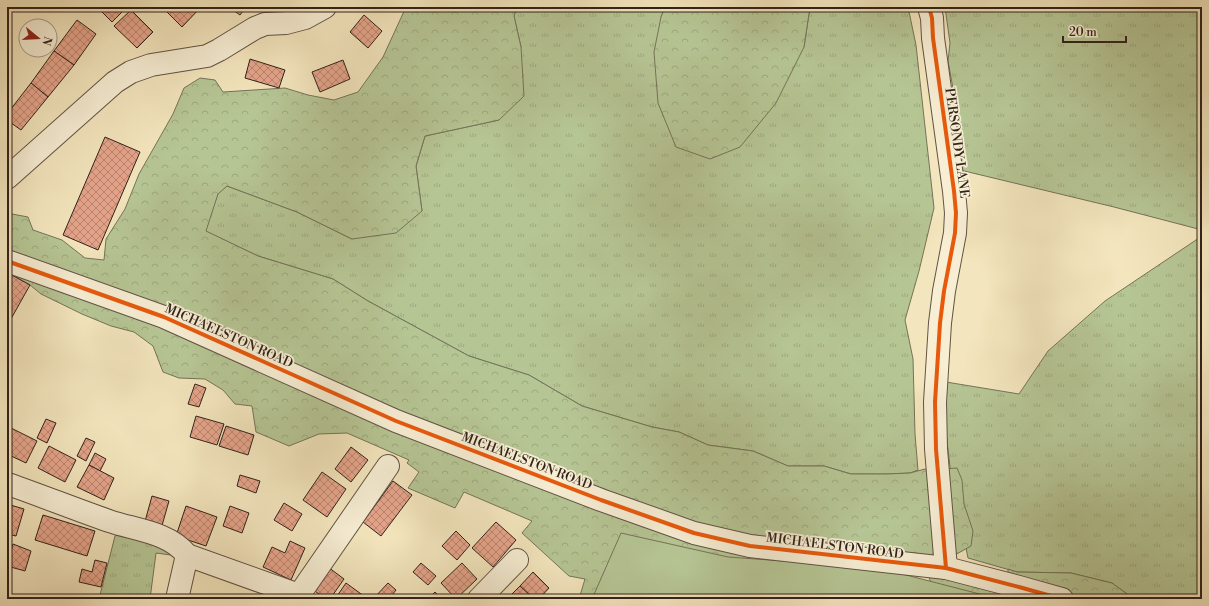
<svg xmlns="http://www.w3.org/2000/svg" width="1209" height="606" viewBox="0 0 1209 606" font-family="'Libre Bodoni',serif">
  <defs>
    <pattern id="grass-tufts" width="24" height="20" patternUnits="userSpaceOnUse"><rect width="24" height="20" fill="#b6c594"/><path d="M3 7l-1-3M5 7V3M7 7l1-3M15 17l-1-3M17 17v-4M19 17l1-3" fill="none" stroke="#9da97f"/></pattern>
    <pattern id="forest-crowns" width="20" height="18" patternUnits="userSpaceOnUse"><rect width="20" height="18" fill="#b6c594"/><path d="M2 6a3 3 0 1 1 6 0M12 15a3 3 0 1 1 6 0" fill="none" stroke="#9da97f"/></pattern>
    <pattern id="building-cross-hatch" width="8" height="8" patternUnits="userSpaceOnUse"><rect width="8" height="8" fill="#e5a48a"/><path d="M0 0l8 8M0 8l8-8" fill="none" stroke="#ba8570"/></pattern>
  </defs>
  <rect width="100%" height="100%" fill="#f3e5bd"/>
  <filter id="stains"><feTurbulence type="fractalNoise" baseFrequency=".005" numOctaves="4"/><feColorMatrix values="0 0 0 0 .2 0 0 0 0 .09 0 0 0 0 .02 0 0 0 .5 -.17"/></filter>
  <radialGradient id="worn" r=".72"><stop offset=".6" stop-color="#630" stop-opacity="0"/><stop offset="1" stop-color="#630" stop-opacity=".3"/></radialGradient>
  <!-- grass -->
  <g fill="url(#grass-tufts)" stroke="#747458">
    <polygon points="517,7 665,7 661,17 804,47 810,7 908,7 916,45 934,208 919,271 905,320 913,359 915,434 918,470 910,473 887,474 851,474 824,466 788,466 753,451 708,445 679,432 652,427 582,406 529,375 469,356 368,301 333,279 258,256 205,231 218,193 227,186 297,212 352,239 422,211 416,166 425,136 499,120 521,47 514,16"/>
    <polygon points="945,7 1202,7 1202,230 1114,207 956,169 956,105 948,61 950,43"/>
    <polygon points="1202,236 1202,599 1134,599 1112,583 1071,573 1017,572 968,558 950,467 940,381 1019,394 1048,351 1105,301"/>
    <polygon points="119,534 165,545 171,555 156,553 150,599 99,599 115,536"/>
  </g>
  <!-- forest -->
  <g fill="url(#forest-crowns)" stroke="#747458">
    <polygon points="406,7 517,7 514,16 521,47 524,96 499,120 425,136 416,166 422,211 396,233 352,239 297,212 227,186 218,194 206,231 258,256 333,279 368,301 469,356 529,375 582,406 652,427 679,432 708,445 753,451 788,466 824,466 851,474 887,474 910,473 925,469 931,472 942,469 957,468 962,480 964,504 973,531 971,546 953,556 667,599 579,599 585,579 569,576 522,533 532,521 464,492 455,508 408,488 419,472 407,463 409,460 347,433 319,434 289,446 256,432 252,406 235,404 223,390 205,379 179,378 163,372 153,346 134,332 111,326 82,314 41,294 30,285 7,272 7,215 12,214 28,217 33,230 62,240 85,258 104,260 106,239 125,209 139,174 173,114 184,88 200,78 215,80 223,92 285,88 308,95 334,100 358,92 383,57"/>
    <polygon points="665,7 810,7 804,47 776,103 740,147 710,159 676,147 658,103 654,52 661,17"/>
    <polygon points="1008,569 1017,572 1071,573 1112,583 1134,599 1082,599 1066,591 1008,574"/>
    <polygon points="937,574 1049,599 961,599 932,587 929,577"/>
  </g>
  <!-- park -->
  <polygon fill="#b6c594" stroke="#747458" points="621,533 728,557 879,568 999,599 592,599"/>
  <!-- building -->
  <g fill="url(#building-cross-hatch)" stroke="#31221b">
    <polygon points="97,7 125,7 126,8 112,22"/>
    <polygon points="162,7 201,7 182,27"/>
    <polygon points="229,7 246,7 240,15"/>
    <polygon points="131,10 153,32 137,48 114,26"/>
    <polygon points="364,15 382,31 368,48 350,32"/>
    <polygon points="77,20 96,34 74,65 54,51"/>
    <polygon points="54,51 74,65 48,97 31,83"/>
    <polygon points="250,59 285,70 279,88 245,78"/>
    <polygon points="343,60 350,79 320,92 312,72"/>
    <polygon points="31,83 48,97 21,130 7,120 7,114"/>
    <polygon points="105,137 140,152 98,250 63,235"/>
    <polygon points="8,273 30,285 7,326 7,275"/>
    <polygon points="195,384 206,388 199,407 188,404"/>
    <polygon points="196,416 224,424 217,445 190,437"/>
    <polygon points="46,419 56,423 47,443 37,438"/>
    <polygon points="226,426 254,435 248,455 219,446"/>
    <polygon points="11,428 37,441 26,463 7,454 7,436"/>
    <polygon points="86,438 95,442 86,461 77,456"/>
    <polygon points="49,446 76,460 65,482 38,468"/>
    <polygon points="351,447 368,460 351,482 335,469"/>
    <polygon points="95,453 106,459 100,471 89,465"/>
    <polygon points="89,465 114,478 104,500 77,487"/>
    <polygon points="322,472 346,489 327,517 303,500"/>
    <polygon points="240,475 260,481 256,493 237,486"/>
    <polygon points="393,481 412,495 381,536 363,522"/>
    <polygon points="152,496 169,501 161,529 144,525"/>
    <polygon points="284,503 302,514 292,531 274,520"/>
    <polygon points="7,504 24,509 16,536 7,534"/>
    <polygon points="186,506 217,517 206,546 176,536"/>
    <polygon points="230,506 249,513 242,533 223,526"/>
    <polygon points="43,515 95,531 87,556 35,540"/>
    <polygon points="496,522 516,540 493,567 472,548"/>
    <polygon points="456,531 470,545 457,560 442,546"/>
    <polygon points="290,541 305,548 291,580 263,567 272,547 285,553"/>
    <polygon points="13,544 31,551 25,571 7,566 7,561"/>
    <polygon points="95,560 107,563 101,587 79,582 82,569 92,572"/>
    <polygon points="421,563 436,576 428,585 413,572"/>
    <polygon points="462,563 477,579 456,599 441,583"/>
    <polygon points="328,567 344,579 330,599 326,599 312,589"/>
    <polygon points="533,572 549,588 539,599 534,599 520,586"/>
    <polygon points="346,583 368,599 335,599"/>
    <polygon points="388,583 396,590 389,599 375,599 374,598"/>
    <polygon points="520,586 534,599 507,599"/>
    <polygon points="435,592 442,599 428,599"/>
  </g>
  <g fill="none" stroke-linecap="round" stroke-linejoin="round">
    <defs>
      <g id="minor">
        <polyline points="929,7 932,18 933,38 954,191 956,213 955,233 944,291 940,323 935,402 936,449 946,568"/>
        <polyline points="7,178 115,82 131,72 151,65 207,56 219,50 255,28 265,24 286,23 305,18 325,7"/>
        <polyline points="7,261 164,317 396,421 601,500 694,533 750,546 946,568 1019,587 1062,599"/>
        <path d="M8,484C42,496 75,509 109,521C135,530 169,532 187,555"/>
        <polyline points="299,595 388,466"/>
        <polyline points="177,599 187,555 299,595 303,599"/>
        <polyline points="479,599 517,560"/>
      </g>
    </defs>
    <!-- minor casing -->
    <use href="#minor" stroke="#625344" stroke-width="24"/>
    <!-- path -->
    <path stroke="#31221b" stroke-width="2.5" stroke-dasharray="3 2" stroke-linecap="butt" d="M764,599C783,595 802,596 822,599"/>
    <!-- minor -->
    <use href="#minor" stroke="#f7eed4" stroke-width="22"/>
    <defs>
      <g id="cycleway">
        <polyline points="929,7 932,18 933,38 954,191 956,213 955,233 944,291 940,323 935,402 936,449 946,568"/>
        <polyline points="7,261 164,317 396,421 601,500 694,533 750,546 946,568 1019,587 1062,599"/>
      </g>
    </defs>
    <!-- cycleway casing -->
    <use href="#cycleway" stroke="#f7eed4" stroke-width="6"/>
    <!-- cycleway -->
    <use href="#cycleway" stroke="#e8590c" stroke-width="4"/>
  </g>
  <g text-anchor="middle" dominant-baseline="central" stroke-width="3.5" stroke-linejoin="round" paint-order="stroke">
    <!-- street labels -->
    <g font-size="13" fill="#31221b" stroke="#f7eed4">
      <text transform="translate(957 143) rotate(82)">PERSONDY LANE</text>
      <text transform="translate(229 336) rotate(24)">MICHAELSTON ROAD</text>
      <text transform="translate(527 461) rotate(21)">MICHAELSTON ROAD</text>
      <text transform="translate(835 546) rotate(7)">MICHAELSTON ROAD</text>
    </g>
  </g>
  <!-- margin -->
  <rect width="1209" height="606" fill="none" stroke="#f3e5bd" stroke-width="24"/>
  <rect x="8" y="8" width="1193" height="590" fill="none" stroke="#31221b" stroke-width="2"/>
  <rect x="12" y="12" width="1185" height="582" fill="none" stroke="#31221b"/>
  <!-- north arrow -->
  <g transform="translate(38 38) rotate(108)"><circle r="19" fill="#f7eed4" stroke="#a89c8a"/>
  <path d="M0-3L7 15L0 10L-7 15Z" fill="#8f2418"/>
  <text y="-6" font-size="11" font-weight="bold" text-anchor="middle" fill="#31221b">N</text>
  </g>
  <!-- scale -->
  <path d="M1063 36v6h63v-6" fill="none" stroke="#31221b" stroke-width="2"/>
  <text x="1069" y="36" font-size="12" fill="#31221b" stroke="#f7eed4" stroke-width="3" paint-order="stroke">20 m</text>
  <rect width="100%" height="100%" filter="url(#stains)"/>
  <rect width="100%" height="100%" fill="url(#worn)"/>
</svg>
